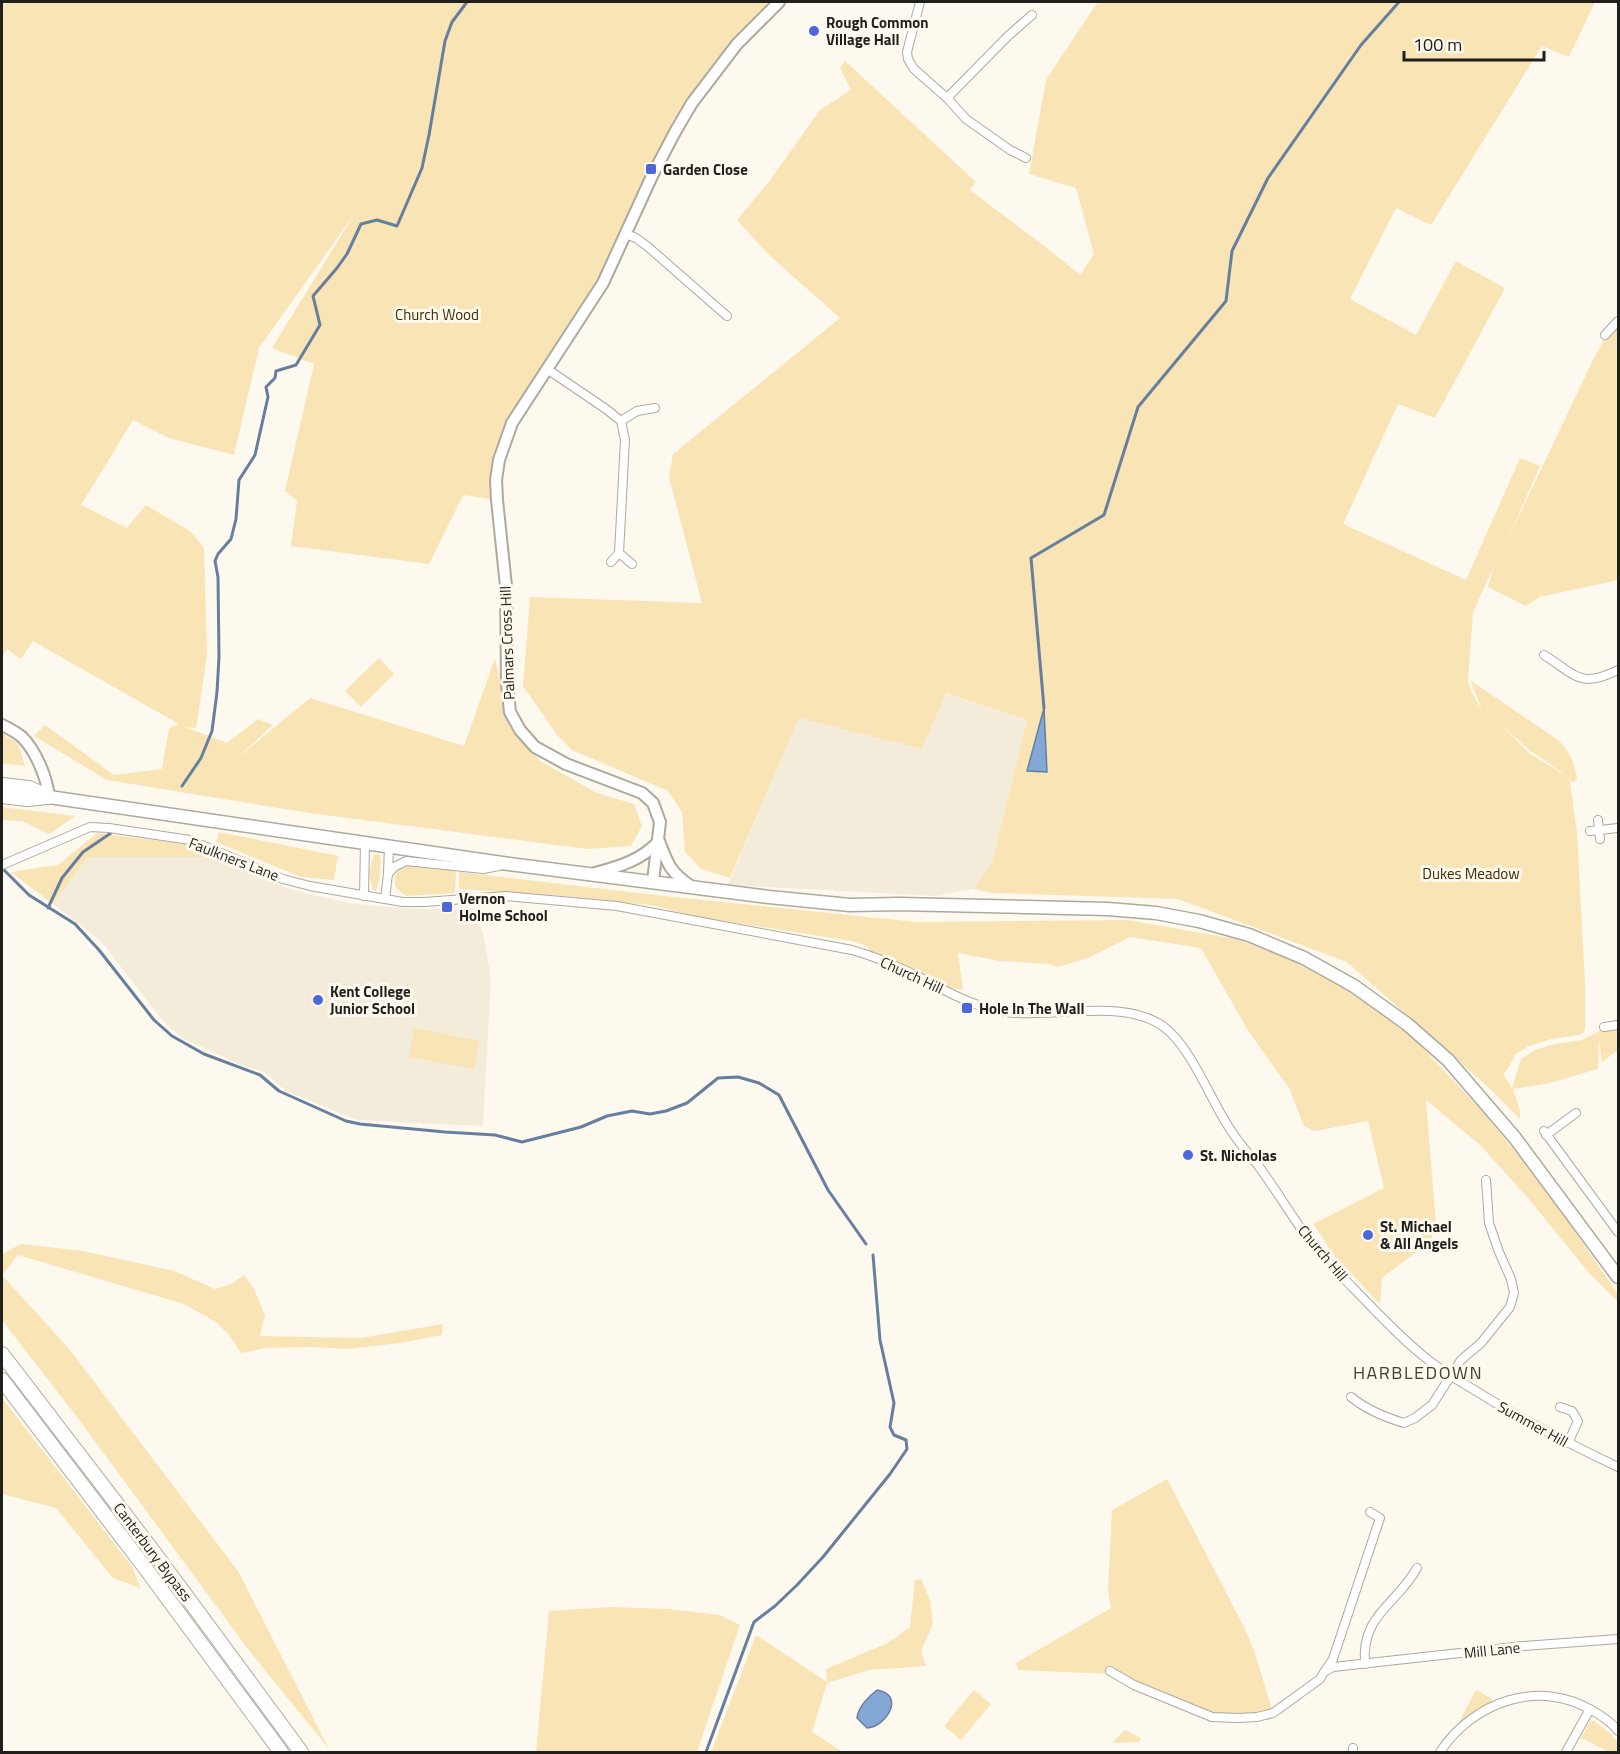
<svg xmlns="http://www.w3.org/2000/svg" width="1620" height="1754" viewBox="0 0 1620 1754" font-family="'Titillium Web',sans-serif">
  <rect width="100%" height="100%" fill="#fef9ee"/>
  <!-- built -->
  <g fill="#f4ecda">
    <polygon points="945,693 1027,720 992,863 973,889 935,896 728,885 799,717 922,749"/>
    <polygon points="88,857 213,857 295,891 350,903 376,906 424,909 475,908 484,937 491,979 483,1126 357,1120 286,1091 264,1072 243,1066 182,1038 163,1021 101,941 53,904"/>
  </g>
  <!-- green -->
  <g fill="#f9e4b6">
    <polygon points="2,2 779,2 692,103 603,283 503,445 497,500 463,495 429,564 291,546 297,501 285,491 314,364 272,348 355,213 259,348 234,455 169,438 133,420 81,505 127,528 146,505 190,531 204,548 207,656 196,728 185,727 227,743 258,719 273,725 236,759 310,698 464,746 495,658 510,728 540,761 597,793 634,804 642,826 631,846 587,849 309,813 107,780 34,736 45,725 114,775 162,769 169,728 179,724 33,641 21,659 7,649 2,657"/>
    <path d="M1098,2H1595L1569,57L1542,46L1431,225L1396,208L1350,299L1416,335L1456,261L1505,288L1435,418L1398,404L1343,524L1466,580L1520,458L1540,466L1506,543L1593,360L1610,329L1618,321V580L1540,597L1526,606L1488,587L1493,568L1473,612L1468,682L1474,697L1482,710L1470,680L1558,740C1570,752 1575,764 1577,780L1572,782L1560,771L1528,749L1497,721L1529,753L1563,774L1570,781L1577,832L1585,984V1028L1583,1033L1579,1035L1551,1039L1527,1047L1516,1054L1507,1070L1503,1074L1512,1088L1521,1059L1535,1050L1555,1044L1582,1040L1599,1031L1618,1028V1050L1602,1062L1599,1040L1598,1069L1546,1084L1513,1089L1520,1110V1119L1487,1086L1347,962L1178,899L994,893L973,889L992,863L1027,720L946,693L922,749L799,718L730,878L701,869L685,852L682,812L668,791L572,750L557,735L523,686L530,597L702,603L669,477L673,454L840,318L770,256L737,220L771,179L820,110L851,90L840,68L845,61L976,182L970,190L1048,249L1080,275L1094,254L1076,188L1029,174L1046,80Z"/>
    <polygon points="379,658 394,674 361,707 345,691"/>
    <polygon points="2,734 18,743 25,766 2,763"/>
    <polygon points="2,807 75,816 49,834 22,821 2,820"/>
    <polygon points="219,832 338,856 334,880 301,877 216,842"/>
    <polygon points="97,833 185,844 213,857 88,857 53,904 11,872 58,865"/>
    <path d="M374,854L380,855C381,868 381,878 376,891L373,890L369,874Z"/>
    <path d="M408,865L456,870L455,893L407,896C390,889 390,871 408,865Z"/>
    <polygon points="459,872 664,896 916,922 1127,920 1236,939 1285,957 1331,980 1376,1008 1417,1042 1481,1110 1542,1184 1618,1294 1618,1302 1589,1273 1528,1198 1480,1145 1426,1100 1436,1225 1431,1241 1382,1278 1380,1304 1334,1255 1313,1224 1384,1188 1368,1121 1314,1131 1304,1126 1289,1088 1249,1032 1201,948 1130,937 1088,958 1058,967 1049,964 1000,961 958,953 963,990 942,986 870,951 867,946 852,941 690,916 657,906 577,897 459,889"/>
    <polygon points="414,1028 479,1041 474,1069 409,1057"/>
    <polygon points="21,1244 83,1251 174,1271 215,1289 231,1284 244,1275 254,1289 265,1315 260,1336 361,1338 443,1324 442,1335 400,1343 348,1349 311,1347 265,1348 241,1353 230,1336 216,1322 184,1304 18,1255 2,1275 70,1350 238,1571 329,1749 248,1649 80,1421 2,1320 2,1254"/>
    <polygon points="2,1398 133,1568 140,1588 113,1578 56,1508 2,1494"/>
    <polygon points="1167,1479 1244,1627 1254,1650 1272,1710 1248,1716 1212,1713 1139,1683 1109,1665 1111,1674 1018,1670 1016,1663 1111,1608 1108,1590 1112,1510"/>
    <polygon points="921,1579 930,1600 933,1624 921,1651 926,1666 869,1670 827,1683 812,1732 843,1752 711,1752 756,1635 827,1682 826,1669 888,1643 910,1627 915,1580"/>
    <polygon points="611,1607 669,1609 720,1615 740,1625 697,1752 536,1752 549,1611"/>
    <polygon points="974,1690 991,1704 961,1740 944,1726"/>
    <polygon points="1476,1690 1492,1699 1492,1703 1475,1712 1456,1728"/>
    <polygon points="1590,1721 1594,1721 1611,1734 1618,1743 1618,1752 1609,1752 1581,1738"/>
    <polygon points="1125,1730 1141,1738 1139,1742 1112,1743"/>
  </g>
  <!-- water -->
  <g fill="#83a8d6" stroke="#667f9e" stroke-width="1.5">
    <polygon points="1044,708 1047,772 1027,771"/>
    <path d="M877,1690C906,1695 886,1727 867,1728L857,1718C858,1707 869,1696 877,1690Z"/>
  </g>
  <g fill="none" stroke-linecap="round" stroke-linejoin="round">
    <!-- stream -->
    <g stroke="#667f9e" stroke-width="3">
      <polyline points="1044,708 1031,558 1104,515 1138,407 1226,301 1232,251 1268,178 1361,45 1399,2"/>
      <polyline points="182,786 201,758 212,731 217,692 219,657 218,577 215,561 218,554 231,539 236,519 239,480 255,455 268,397 266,387 275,378 276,371 296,365 320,325 313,296 337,268 347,254 361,224 377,220 397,226 422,168 429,135 445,41 452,22 467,2"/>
      <polyline points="2,868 29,895 75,924 99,950 154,1020 172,1036 204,1054 260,1075 279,1091 346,1121 360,1124 445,1132 495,1135 522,1142 581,1127 607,1116 632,1111 650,1114 666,1111 687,1103 718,1078 738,1077 759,1083 779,1095 828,1190 866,1244"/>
      <polyline points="48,908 62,878 83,852 111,833"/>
      <polyline points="706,1752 754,1622 775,1606 797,1585 823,1557 890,1474 907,1449 906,1440 894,1435 890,1427 894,1403 880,1340 873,1255"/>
    </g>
    <defs>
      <g id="street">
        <polyline points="920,2 907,52 908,59 914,69 947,98 966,119 1010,150 1026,158"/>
        <polyline points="947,98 1008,36 1032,15"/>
        <polyline points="626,234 636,238 647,246 727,316"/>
        <polyline points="1605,335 1618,321"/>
        <polyline points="547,369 606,409 621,421 625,440 619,553"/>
        <polyline points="621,421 637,411 655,408"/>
        <polyline points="611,562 619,553 632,564"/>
        <path d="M1544,655C1576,675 1580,689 1618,670"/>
        <polyline points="1598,820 1600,839"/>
        <polyline points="1590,831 1618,828"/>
        <path d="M2,865L90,827L109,828L190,840L283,879L310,886L385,899L403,902H424L506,896L617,906L852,950C869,955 886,961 902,969C936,984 968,1007 1006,1012C1052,1019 1124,997 1164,1027C1191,1047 1211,1101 1230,1129C1238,1142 1248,1153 1257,1164C1274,1187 1288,1210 1304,1233C1318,1253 1336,1270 1353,1288C1378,1313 1402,1340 1431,1362C1445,1373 1461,1382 1476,1391C1522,1420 1570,1444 1618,1467"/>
        <polyline points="388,874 394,867 406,861 483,869 499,866"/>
        <polyline points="364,896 365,843"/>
        <polyline points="385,899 388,874 389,846"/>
        <polyline points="1604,1027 1618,1025"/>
        <polyline points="1544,1131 1618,1232"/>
        <polyline points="1546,1135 1576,1113"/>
        <path d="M1351,1397C1367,1410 1384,1417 1404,1423L1415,1418L1432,1405L1461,1360L1481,1343L1510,1307L1514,1293L1511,1279L1499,1252L1489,1223L1486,1180"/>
        <polyline points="1560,1407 1572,1411 1578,1421 1568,1443"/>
        <path d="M1365,1664C1361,1614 1396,1606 1417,1568"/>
        <polyline points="1110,1671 1134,1685 1212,1717 1238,1718 1257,1717 1273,1713 1320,1679 1324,1672 1333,1667 1523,1646 1618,1639"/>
        <polyline points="1325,1671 1333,1659 1380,1518 1370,1512"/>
        <polyline points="1353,1748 1353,1752"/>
        <path d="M1440,1752C1473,1702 1539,1678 1593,1711C1602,1716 1612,1723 1618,1731"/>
        <polyline points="1566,1752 1590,1709"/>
      </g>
      <g id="secondary">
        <path d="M2,725C8,728 16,732 22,737C36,751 47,778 49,797"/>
        <path d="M592,874C617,867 641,861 659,841C668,865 670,872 692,887"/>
        <polyline points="653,881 660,822 653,803 642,793 566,764 535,747 520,730 510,712 507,684 506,586 497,500 496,480 499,460 512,423 603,283 652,176 675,132 692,103 737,44 779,2"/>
      </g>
      <polyline id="primary" points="49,797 509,864 769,897 850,905 899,904 1108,909 1156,913 1199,921 1249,935 1304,958 1354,986 1407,1024 1448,1060 1515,1138 1618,1277"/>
      <g id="highway">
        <polyline points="2,785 29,788 49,797"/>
        <polyline points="2,796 27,799 47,797"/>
        <polyline points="2,1354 156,1555 301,1752"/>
        <polyline points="2,1380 143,1565 281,1752"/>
      </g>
    </defs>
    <!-- street casing -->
    <use href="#street" stroke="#ada99f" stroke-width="10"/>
    <!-- secondary casing -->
    <use href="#secondary" stroke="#ada99f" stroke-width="14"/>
    <!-- primary casing -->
    <use href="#primary" stroke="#ada99f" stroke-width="15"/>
    <!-- highway casing -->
    <use href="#highway" stroke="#ada99f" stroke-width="16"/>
    <!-- street -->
    <use href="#street" stroke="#fff" stroke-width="8"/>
    <!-- secondary -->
    <use href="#secondary" stroke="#fff" stroke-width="10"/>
    <!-- primary -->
    <use href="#primary" stroke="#fff" stroke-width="12"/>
    <!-- highway -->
    <use href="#highway" stroke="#fff" stroke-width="14"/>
  </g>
  <!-- markers -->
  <g fill="#4d67db" stroke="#fef9ee" stroke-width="2">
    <circle cx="814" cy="31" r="6"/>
    <rect x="645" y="163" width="12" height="12" rx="3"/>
    <rect x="441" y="901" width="12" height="12" rx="3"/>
    <circle cx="318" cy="1000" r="6"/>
    <rect x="961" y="1002" width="12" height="12" rx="3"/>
    <circle cx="1188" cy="1155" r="6"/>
    <circle cx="1368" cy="1235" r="6"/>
  </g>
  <g text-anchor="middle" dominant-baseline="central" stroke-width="6" stroke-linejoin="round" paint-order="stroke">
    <!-- poi labels -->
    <g font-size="15" font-weight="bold" fill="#211f1b" stroke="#fef9ee" text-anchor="start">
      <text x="826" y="22">Rough Common<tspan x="826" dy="17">Village Hall</tspan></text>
      <text x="663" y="169">Garden Close</text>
      <text x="459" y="898">Vernon<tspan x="459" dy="17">Holme School</tspan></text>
      <text x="330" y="991">Kent College<tspan x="330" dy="17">Junior School</tspan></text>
      <text x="979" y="1008">Hole In The Wall</text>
      <text x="1200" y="1155">St. Nicholas</text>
      <text x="1380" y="1226">St. Michael<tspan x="1380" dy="17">&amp; All Angels</tspan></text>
    </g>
    <!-- park labels -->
    <g font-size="15" fill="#3e2d00" stroke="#fef9ee">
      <text x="437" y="314">Church Wood</text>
      <text x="1471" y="873">Dukes Meadow</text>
    </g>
    <!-- street labels -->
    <g font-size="15" fill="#211f1b" stroke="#fef9ee">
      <text transform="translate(507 643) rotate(-92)">Palmars Cross Hill</text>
      <text transform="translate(234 859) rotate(21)">Faulkners Lane</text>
      <text transform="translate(912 975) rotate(25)">Church Hill</text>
      <text transform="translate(1323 1253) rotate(50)">Church Hill</text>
      <text transform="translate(1533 1424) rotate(29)">Summer Hill</text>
      <text transform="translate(153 1552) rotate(53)">Canterbury Bypass</text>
      <text transform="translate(1492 1650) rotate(-6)">Mill Lane</text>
    </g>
    <!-- quarter labels -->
    <g font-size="18" letter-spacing="1.5" fill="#444038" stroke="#fef9ee">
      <text x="1418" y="1372">HARBLEDOWN</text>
    </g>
  </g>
  <!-- border -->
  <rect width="1620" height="1754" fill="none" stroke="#211f1b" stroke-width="6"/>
  <!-- scale -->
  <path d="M1404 51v9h140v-9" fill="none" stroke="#211f1b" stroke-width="3"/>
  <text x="1413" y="51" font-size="18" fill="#211f1b" stroke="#fef9ee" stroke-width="4.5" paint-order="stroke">100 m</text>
</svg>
